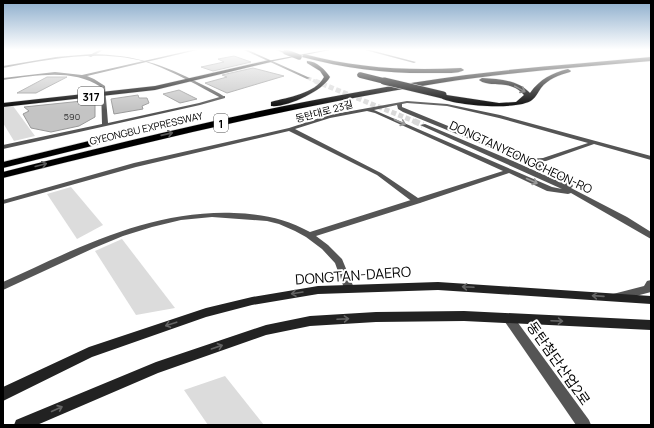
<svg xmlns="http://www.w3.org/2000/svg" width="654" height="428" viewBox="0 0 654 428" font-family="Manrope,'Noto Sans KR',sans-serif">
  <rect width="100%" height="100%" fill="#fff"/>
  <!-- green -->
  <g fill="#dcdcdc">
    <polygon points="13,106 35,136 14,141 3,123 3,107"/>
    <polygon points="71,187 103,225 77,239 47,194"/>
    <polygon points="122,239 175,308 136,315 95,251"/>
    <polygon points="225,376 264,425 208,425 184,390"/>
  </g>
  <!-- building -->
  <g fill="#c4c4c4" stroke="#999">
    <polygon points="234,56 251,62 213,71 201,67 224,62 218,59"/>
    <polygon points="253,68 284,76 227,93 205,83 227,77 222,75"/>
    <polygon points="47,77 67,77 36,93 17,93"/>
    <polygon points="179,90 197,99 180,103 163,94"/>
    <polygon points="138,95 139,98 147,98 149,103 142,106 143,109 114,114 111,99"/>
    <polygon points="82,101 95,103 95,117 79,126 51,132 31,128 23,114 29,111 24,107"/>
  </g>
  <g fill="none" stroke-linecap="round" stroke-linejoin="round">
    <!-- tertiary-tunnel-far2 -->
    <polyline stroke="#d9d9d9" stroke-width="3.5" stroke-dasharray="3.5 2" stroke-linecap="butt" points="308,78 317,82"/>
    <!-- tertiary-tunnel-far1 -->
    <polyline stroke="#d9d9d9" stroke-width="5" stroke-dasharray="5 2.5" stroke-linecap="butt" points="315,81 416,122"/>
    <!-- tertiary-tunnel -->
    <polyline stroke="#d9d9d9" stroke-width="6" stroke-dasharray="6 3" stroke-linecap="butt" points="414,121 423,125"/>
    <defs>
      <polygon id="primary" points="269,60 271,62 155,90 3,107 3,103 155,86"/>
      <g id="motorway">
        <polygon points="277,50 289,52 286,54"/>
        <path d="M304,54C356,68 407,71 461,68L464,70C458,74 445,73 437,73C391,74 347,69 302,57Z"/>
        <path d="M651,57V61C581,67 510,72 440,83C292,106 148,142 3,178V172C156,133 310,96 466,75C528,67 589,63 651,57Z"/>
        <path d="M307,61C317,61 325,70 330,77C323,91 286,108 271,106V102C288,97 315,94 324,77L320,71L307,63Z"/>
        <path d="M568,69L571,71L570,72C559,75 548,79 541,88C538,92 536,97 532,100C518,111 450,106 437,96L440,94L499,103L516,102L524,95C510,78 491,89 479,80L482,78C499,79 518,80 530,93C540,79 552,73 568,69Z"/>
        <polygon points="97,139 100,140 100,144 3,168 3,162"/>
      </g>
    </defs>
    <!-- primary casing -->
    <use href="#primary" stroke="#dbdbdb" stroke-width="1"/>
    <!-- motorway casing -->
    <use href="#motorway" stroke="#dbdbdb" stroke-width="1"/>
    <!-- minor -->
    <g fill="#555" fill-rule="evenodd">
      <polygon points="99,50 103,50 91,57 88,56"/>
      <path d="M192,50H197L87,76L94,79L105,86L108,123L199,103L223,96H225V98L200,105L3,149V145L102,124L101,87C71,68 36,76 3,80V78L55,72L82,75Z"/>
      <polygon points="365,50 370,50 416,62 414,63"/>
      <path d="M414,199H417L421,201L420,203L316,236L328,245L342,259L354,288L353,291L349,292L345,291L344,288L335,263L322,249L306,237L295,231L279,224L267,221L212,217L181,220L152,227L123,236L94,248L3,290V282C78,248 150,210 234,213C262,214 285,218 310,232Z"/>
      <polygon points="509,314 513,316 589,420 591,425 576,425 505,322 504,319 505,316"/>
    </g>
    <!-- tertiary -->
    <g fill="#555" fill-rule="evenodd">
      <polygon points="244,50 248,50 310,78 307,79"/>
      <path d="M92,54C135,55 163,64 201,84C209,88 218,92 225,97L221,98C199,86 176,73 152,64C104,48 52,59 3,68V66L56,57Z"/>
      <path d="M407,101L447,104L500,115L651,156V160L594,144L546,161L535,162L551,169L572,184L573,186L571,188L627,217L651,232V239L571,193L568,194L547,191L509,173L420,203H414L377,175L289,131L136,167L3,204V200L134,163L289,128L329,115ZM407,103L447,106L499,118L588,143L543,158L528,159L402,107V104ZM397,105L398,109L403,112L547,171L560,182L513,161L425,124L420,125L562,189L552,187L374,110ZM367,111L375,113L503,171L418,198L381,173L295,129L330,118Z"/>
      <polygon points="651,280 651,292 617,301 613,300 612,297 613,294 644,286 647,281"/>
    </g>
    <!-- secondary -->
    <g fill="#222" fill-rule="evenodd">
      <polygon points="325,50 330,50 269,62 267,61"/>
      <polygon points="438,282 651,296 651,304 438,290 318,294 252,305 206,317 92,357 3,401 3,387 89,347 206,308 252,297 318,286"/>
      <polygon points="464,311 651,320 651,330 464,321 376,322 310,326 266,335 158,373 37,425 14,425 16,420 156,362 266,325 310,316 376,312"/>
    </g>
    <!-- primary -->
    <use href="#primary" fill="#000" fill-rule="evenodd"/>
    <!-- motorway -->
    <use href="#motorway" fill="#000" fill-rule="evenodd"/>
    <defs>
      <g id="motorway-bridge-far1">
        <polyline points="286,52 299,57"/>
        <polyline points="360,75 388,82"/>
      </g>
      <polyline id="motorway-bridge" points="384,81 443,95"/>
    </defs>
    <!-- motorway-bridge-far1 casing -->
    <use href="#motorway-bridge-far1" stroke="#dbdbdb" stroke-width="6" stroke-linecap="butt"/>
    <!-- motorway-bridge casing -->
    <use href="#motorway-bridge" stroke="#dbdbdb" stroke-width="8" stroke-linecap="butt"/>
    <!-- motorway-bridge-far1 -->
    <use href="#motorway-bridge-far1" stroke="#000" stroke-width="5.5"/>
    <!-- motorway-bridge -->
    <use href="#motorway-bridge" stroke="#000" stroke-width="7"/>
  </g>
  <!-- one-way arrows -->
  <defs><path id="oneway-shaft" d="M-6 0H5M1.5-3L5.5 0L1.5 3" fill="none" stroke-width="1.6" stroke-linecap="round" stroke-linejoin="round"/></defs>
  <g stroke="#595959">
    <use href="#oneway-shaft" transform="translate(520 89) rotate(29)"/>
    <use href="#oneway-shaft" transform="translate(167 134) rotate(-13)"/>
    <use href="#oneway-shaft" transform="translate(41 165) rotate(-15)"/>
  </g>
  <g stroke="#999">
    <use href="#oneway-shaft" transform="translate(400 122) rotate(24)"/>
    <use href="#oneway-shaft" transform="translate(532 181) rotate(24)"/>
  </g>
  <g stroke="#646464">
    <use href="#oneway-shaft" transform="translate(468 287) rotate(-177)"/>
    <use href="#oneway-shaft" transform="translate(297 293) rotate(171)"/>
    <use href="#oneway-shaft" transform="translate(598 296) rotate(-176)"/>
    <use href="#oneway-shaft" transform="translate(343 319) rotate(-3)"/>
    <use href="#oneway-shaft" transform="translate(557 321) rotate(2)"/>
    <use href="#oneway-shaft" transform="translate(171 324) rotate(162)"/>
    <use href="#oneway-shaft" transform="translate(217 347) rotate(-19)"/>
    <use href="#oneway-shaft" transform="translate(57 409) rotate(-24)"/>
  </g>
  <!-- sky -->
  <linearGradient id="sky" x2="0" y2="1"><stop stop-color="#8cadcc"/><stop offset="0.45" stop-color="#fff"/><stop offset="1" stop-color="#fff" stop-opacity="0"/></linearGradient>
  <rect width="654" height="110" fill="url(#sky)"/>
  <g text-anchor="middle" dominant-baseline="central" stroke-width="4" stroke-linejoin="round" paint-order="stroke">
    <!-- far-number labels -->
    <g font-size="9" fill="#313131">
      <text x="72" y="116">590</text>
    </g>
    <!-- far-street labels -->
    <g font-size="10" fill="#000" stroke="#fff">
      <text transform="translate(324 111) rotate(-15)">동탄대로 23길</text>
      <text transform="translate(146 128) rotate(-13)">GYEONGBU EXPRESSWAY</text>
    </g>
    <!-- shield labels -->
    <g fill="#fff" stroke="#4c4c4c" stroke-width="1">
      <rect x="78" y="87" width="26" height="18" rx="3"/>
      <rect x="214" y="114" width="14" height="18" rx="3"/>
    </g>
    <g font-size="11" font-weight="bold" fill="#000">
      <text x="91" y="96">317</text>
      <text x="221" y="123">1</text>
    </g>
    <!-- street labels -->
    <g font-size="12" fill="#000" stroke="#fff">
      <text transform="translate(521 157) rotate(25)">DONGTANYEONGCHEON-RO</text>
    </g>
    <!-- near-street labels -->
    <g font-size="14" fill="#000" stroke="#fff">
      <text transform="translate(353 275) rotate(-4)">DONGTAN-DAERO</text>
      <text transform="translate(559 363) rotate(55)">동탄첨단산업2로</text>
    </g>
  </g>
  <!-- border -->
  <rect width="654" height="428" fill="none" stroke="#000000" stroke-width="8"/>
</svg>
